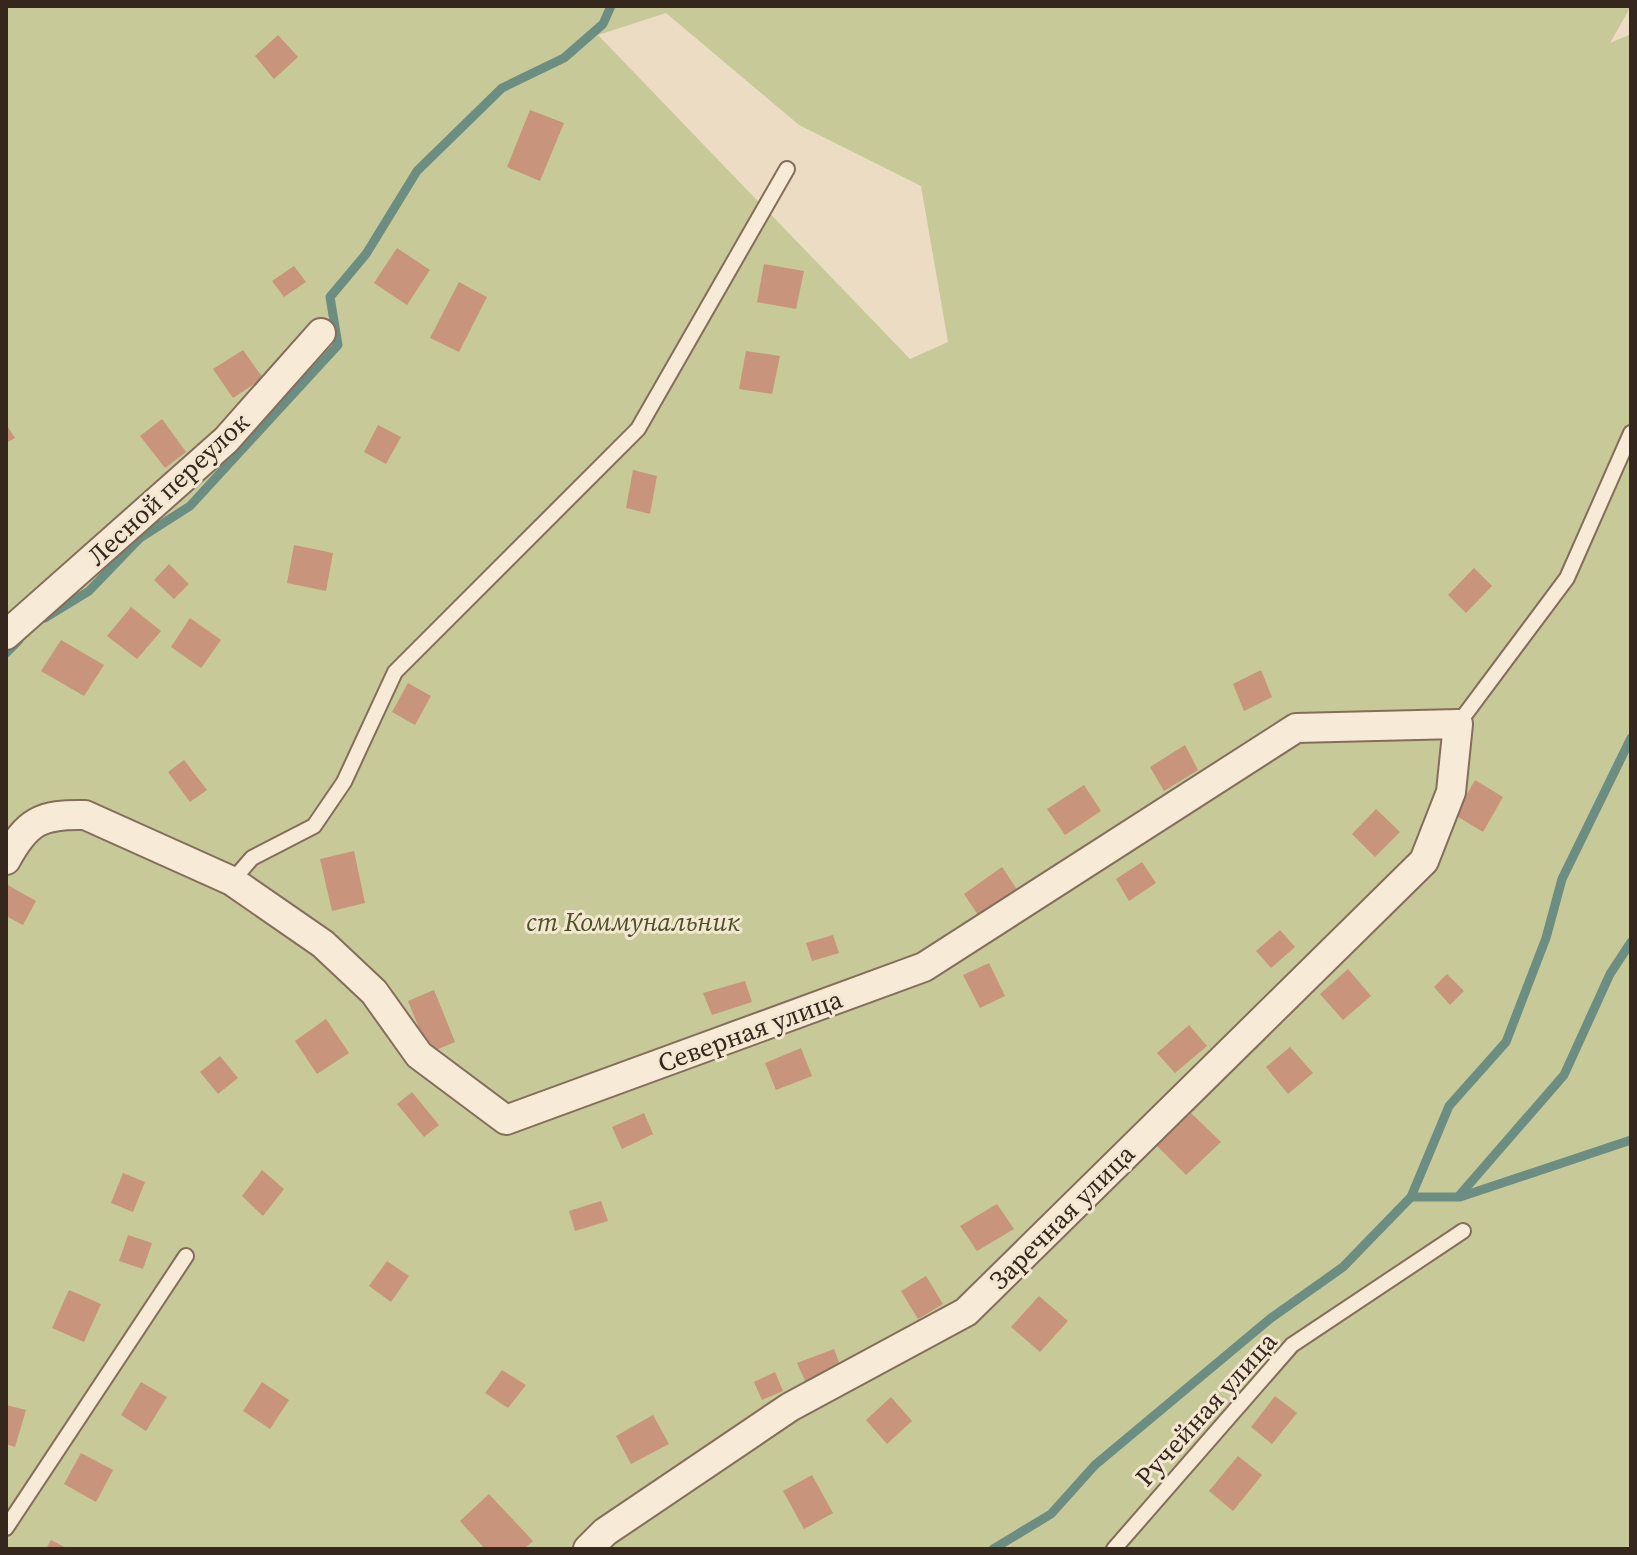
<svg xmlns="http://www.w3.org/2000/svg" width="1637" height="1555" viewBox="0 0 1637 1555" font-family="'Source Serif 4',serif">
  <rect width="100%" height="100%" fill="#ecdcc3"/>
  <!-- green -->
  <path fill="#c8c998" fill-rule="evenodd" d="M6,6H1631L1610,43L1631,34V1549H6ZM666,13L799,125L921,186L948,342L910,359L598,35Z"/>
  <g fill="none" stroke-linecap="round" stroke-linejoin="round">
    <!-- stream -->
    <g stroke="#6c8d82" stroke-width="9">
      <polyline points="45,618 89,591 140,538 190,506 338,345 330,297 366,254 417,171 502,88 564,58 603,24 611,6"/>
      <polyline points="6,653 19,640"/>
      <polyline points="1411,1197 1458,1197 1564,1075 1610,974 1631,942"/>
      <polyline points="1460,1197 1631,1140"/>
      <polyline points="993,1549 1051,1514 1095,1465 1271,1318 1343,1267 1411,1197 1449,1106 1506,1042 1546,938 1562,879 1631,738"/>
    </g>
  </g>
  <!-- building -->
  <g fill="#c8947b">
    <polygon points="278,35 298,57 274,79 255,56"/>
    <polygon points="530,110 564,123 540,181 507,167"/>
    <polygon points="397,248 430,270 407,305 374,283"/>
    <polygon points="764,264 804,271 796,309 757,302"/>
    <polygon points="294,266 306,282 284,297 272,281"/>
    <polygon points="459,282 487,297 459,352 430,338"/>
    <polygon points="243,350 263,378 233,398 213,369"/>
    <polygon points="746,351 780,356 772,394 739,389"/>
    <polygon points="162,419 186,452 165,468 140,436"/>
    <polygon points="6,424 15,438 6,443"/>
    <polygon points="378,425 401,437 386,464 364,452"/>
    <polygon points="633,470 657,476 650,514 626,508"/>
    <polygon points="294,545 333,553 326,591 287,583"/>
    <polygon points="169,564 189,584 174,599 154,580"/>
    <polygon points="1474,568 1492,586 1466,613 1448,595"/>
    <polygon points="131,607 161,631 137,659 107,636"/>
    <polygon points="190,618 221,640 201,668 171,647"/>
    <polygon points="61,640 104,665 84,696 41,671"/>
    <polygon points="1261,670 1272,697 1244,711 1233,684"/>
    <polygon points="408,683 431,696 415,725 392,712"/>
    <polygon points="1185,745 1198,770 1164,791 1150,767"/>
    <polygon points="184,760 207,790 190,802 168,772"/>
    <polygon points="1475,780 1503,797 1483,832 1455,815"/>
    <polygon points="1084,785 1101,811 1065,835 1047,809"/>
    <polygon points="1376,809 1400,832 1375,857 1352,834"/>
    <polygon points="354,851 365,903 332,911 320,859"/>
    <polygon points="1142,862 1156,883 1129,901 1116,879"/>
    <polygon points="1002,867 1020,894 982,921 964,894"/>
    <polygon points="6,884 36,901 23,925 6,916"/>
    <polygon points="1280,930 1295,947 1271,968 1256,951"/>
    <polygon points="833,935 839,953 812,961 806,943"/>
    <polygon points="989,963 1005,996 980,1008 963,975"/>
    <polygon points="1348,969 1371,996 1343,1020 1320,994"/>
    <polygon points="1447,974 1464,991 1450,1005 1434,987"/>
    <polygon points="745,981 752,1002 712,1015 703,993"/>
    <polygon points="434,990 455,1042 429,1053 408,1001"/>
    <polygon points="326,1019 349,1053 317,1074 295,1041"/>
    <polygon points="1189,1025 1207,1046 1175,1073 1157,1053"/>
    <polygon points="1290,1047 1313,1073 1288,1094 1266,1067"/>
    <polygon points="801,1048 812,1076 776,1090 765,1063"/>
    <polygon points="220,1056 238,1078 218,1094 200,1072"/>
    <polygon points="412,1092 439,1125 424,1137 397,1104"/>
    <polygon points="644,1113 653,1134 622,1149 612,1127"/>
    <polygon points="1191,1113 1221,1142 1186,1175 1157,1146"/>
    <polygon points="262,1170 284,1189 263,1216 242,1196"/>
    <polygon points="123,1173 145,1182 133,1212 111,1203"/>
    <polygon points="601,1201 608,1221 575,1231 569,1211"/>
    <polygon points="997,1204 1014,1229 977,1251 960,1226"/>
    <polygon points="128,1235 152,1243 143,1269 119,1261"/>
    <polygon points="387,1261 409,1276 391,1302 369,1286"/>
    <polygon points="926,1276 943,1304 918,1319 901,1291"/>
    <polygon points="69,1290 101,1304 84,1342 52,1328"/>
    <polygon points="1039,1296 1068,1321 1040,1352 1011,1327"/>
    <polygon points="834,1349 843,1373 808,1387 797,1363"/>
    <polygon points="502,1370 526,1385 508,1408 485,1393"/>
    <polygon points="775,1372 783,1391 762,1400 754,1382"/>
    <polygon points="141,1382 167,1397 146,1431 121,1415"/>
    <polygon points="262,1382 289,1400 270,1429 243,1411"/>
    <polygon points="1275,1396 1297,1413 1272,1444 1251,1427"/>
    <polygon points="891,1397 912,1421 887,1444 866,1420"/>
    <polygon points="6,1405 26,1410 15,1447 6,1444"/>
    <polygon points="653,1415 669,1444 631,1464 616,1436"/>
    <polygon points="81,1453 113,1470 96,1502 64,1484"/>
    <polygon points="1238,1456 1262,1475 1233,1511 1209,1491"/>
    <polygon points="812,1475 833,1513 804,1529 783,1491"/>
    <polygon points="489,1494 533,1541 524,1549 485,1549 460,1521"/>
    <polygon points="51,1540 68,1549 46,1549"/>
  </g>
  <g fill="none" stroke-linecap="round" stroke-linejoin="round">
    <defs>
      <g id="lane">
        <polyline points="1458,724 1567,578 1631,433"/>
        <polyline points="232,881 252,858 314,826 344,782 395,672 638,429 787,169"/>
        <polyline points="6,1528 186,1256"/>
        <polyline points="1114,1549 1292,1345 1463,1231"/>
      </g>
      <g id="street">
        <polyline points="6,635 226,440 321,333"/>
        <path d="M6,860C27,821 41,814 85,815L232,881L323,944L374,992L419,1055L506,1120L924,967L1296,728L1458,724L1451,792L1424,861L966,1312L790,1407L605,1532L588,1549"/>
      </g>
    </defs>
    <!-- lane casing -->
    <use href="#lane" stroke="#856d5b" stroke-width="18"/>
    <!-- street casing -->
    <use href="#street" stroke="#856d5b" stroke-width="32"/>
    <!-- lane -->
    <use href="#lane" stroke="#f7ead6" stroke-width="14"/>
    <!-- street -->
    <use href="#street" stroke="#f7ead6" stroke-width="28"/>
  </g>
  <g text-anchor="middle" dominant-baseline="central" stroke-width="6" stroke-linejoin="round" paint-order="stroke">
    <!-- street labels -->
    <g font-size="26" fill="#36271e" stroke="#f4e7d2">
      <text transform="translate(168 489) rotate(-43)">Лесной переулок</text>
      <text transform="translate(750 1031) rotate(-20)">Северная улица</text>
      <text transform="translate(1062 1217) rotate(-45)">Заречная улица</text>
      <text transform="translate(1206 1409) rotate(-48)">Ручейная улица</text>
    </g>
    <!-- park labels -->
    <g font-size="26" font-style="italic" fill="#4a5126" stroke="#f4e7d2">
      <text x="633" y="922">ст Коммунальник</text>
    </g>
  </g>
  <!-- border -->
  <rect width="1637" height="1555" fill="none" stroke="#36271e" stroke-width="16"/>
</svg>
